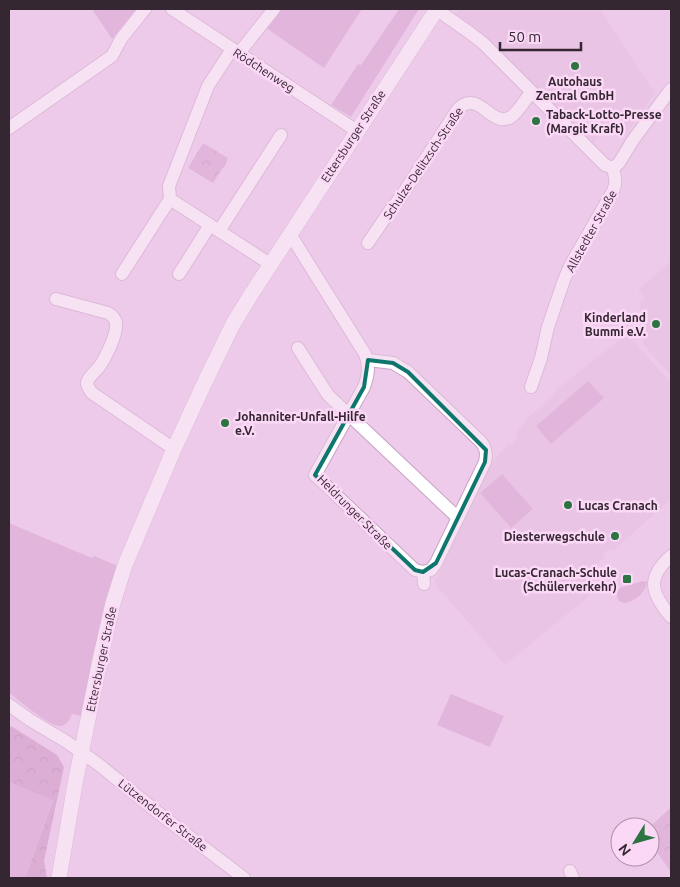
<svg xmlns="http://www.w3.org/2000/svg" width="680" height="887" viewBox="0 0 680 887" font-family="Ubuntu,sans-serif">
  <defs>
    <pattern id="forest-crowns" width="20" height="18" patternUnits="userSpaceOnUse" patternTransform="scale(1.25)"><rect width="20" height="18" fill="#c58cbf"/><path d="M2 6a3 3 0 1 1 6 0M12 15a3 3 0 1 1 6 0" fill="none" stroke="#a1729c"/></pattern>
    <pattern id="park-crowns" width="20" height="18" patternUnits="userSpaceOnUse" patternTransform="scale(1.25)"><rect width="20" height="18" fill="#d39ecd"/><path d="M2 6a3 3 0 1 1 6 0M12 15a3 3 0 1 1 6 0" fill="none" stroke="#ac81a7"/></pattern>
  </defs>
  <rect width="100%" height="100%" fill="#eecbea"/>
  <!-- built -->
  <g fill="#e5bde0">
    <polygon points="459,9 600,9 655,93 625,136 610,126 592,144 533,87 494,45 455,14"/>
    <polygon points="671,261 671,376 643,344 640,303 645,298 638,290"/>
    <polygon points="627,334 671,383 671,499 613,551 610,548 603,554 605,557 589,571 593,593 505,665 434,583 492,463 508,443 511,445 518,437 515,435 527,418 551,398 557,389"/>
  </g>
  <!-- green -->
  <g fill="#d39ecd">
    <polygon points="92,9 136,9 112,39"/>
    <polygon points="281,9 362,9 324,68 266,28"/>
    <polygon points="399,9 419,9 351,117 331,105 358,64 361,65"/>
    <polygon points="588,381 604,398 551,444 536,426"/>
    <polygon points="502,474 533,509 511,528 480,493"/>
    <path d="M9,523L92,558L94,556L118,566L96,644L81,716L72,714C70,719 68,724 62,726C50,728 19,700 9,693Z"/>
    <path d="M642,581L647,582C645,599 614,614 617,591L620,588Z"/>
    <polygon points="451,694 504,716 490,747 437,725"/>
    <polygon points="9,782 53,799 25,878 9,878"/>
  </g>
  <!-- forest -->
  <polygon fill="url(#forest-crowns)" points="11,726 57,755 64,767 44,861 47,878 25,878 53,800 9,782 9,730"/>
  <!-- park -->
  <g fill="url(#park-crowns)">
    <polygon points="203,143 228,158 225,166 222,169 213,183 188,168"/>
    <polygon points="671,807 671,872 650,843 650,827"/>
  </g>
  <g fill="none" stroke-linecap="round" stroke-linejoin="round">
    <defs>
      <g id="minor">
        <polyline points="172,9 357,131"/>
        <polyline points="436,9 470,33 483,43 605,165 613,168"/>
        <polyline points="239,53 274,9"/>
        <polyline points="9,128 112,56 121,39 145,9"/>
        <polyline points="613,168 619,163 633,140 671,89"/>
        <polyline points="170,199 270,264"/>
        <polyline points="219,231 281,135"/>
        <path d="M290,234L365,354C370,366 368,376 364,387L315,475L415,570L423,572L424,584"/>
        <path d="M368,243L389,212L400,198L458,109C479,88 491,129 511,117C519,111 525,100 531,92"/>
        <polyline points="122,274 170,199 169,186 208,86 232,49"/>
        <polyline points="179,274 210,225"/>
        <path d="M56,299L108,313C112,315 114,317 116,322C118,333 106,357 99,367C95,372 88,377 87,383C87,387 90,390 92,393L174,449"/>
        <polyline points="298,348 328,395 458,518"/>
        <path d="M368,360L393,363L408,372L480,441C486,447 487,453 485,462L436,563L431,570L423,572"/>
        <path d="M531,387L541,358L548,327L564,280L570,266L613,191C617,183 615,177 613,168"/>
        <path d="M671,556C646,578 651,593 671,617"/>
        <polyline points="9,705 30,720 67,742 98,764 161,815 244,878"/>
        <polyline points="570,871 573,878"/>
      </g>
      <polyline id="tertiary" points="59,878 75,784 100,660 113,603 125,565 174,449 203,386 233,324 252,293 437,9"/>
    </defs>
    <!-- minor casing -->
    <use href="#minor" stroke="#c6a4c2" stroke-width="14"/>
    <!-- tertiary casing -->
    <use href="#tertiary" stroke="#c6a4c2" stroke-width="16"/>
    <!-- minor -->
    <use href="#minor" stroke="#fff" stroke-width="12"/>
    <!-- tertiary -->
    <use href="#tertiary" stroke="#fff" stroke-width="15"/>
  </g>
  <!-- marked area -->
  <path d="M0 0H680V887H0ZM368,360L393,363L408,372L486,450L485,462L436,563L423,572L415,570L315,475L364,387Z" fill="#eecbea" fill-opacity=".55" fill-rule="evenodd"/>
  <path fill="none" stroke="#0f766e" stroke-width="4" stroke-linejoin="round" d="M368,360L393,363L408,372L486,450L485,462L436,563L423,572L415,570L315,475L364,387Z"/>
  <!-- markers -->
  <g fill="#2c7441" stroke="#fcd8f7" stroke-width="2">
    <circle cx="575" cy="66" r="5"/>
    <circle cx="536" cy="121" r="5"/>
    <circle cx="656" cy="324" r="5"/>
    <circle cx="225" cy="423" r="5"/>
    <circle cx="568" cy="505" r="5"/>
    <circle cx="615" cy="536" r="5"/>
    <rect x="622" y="574" width="10" height="10" rx="2.5"/>
  </g>
  <g text-anchor="middle" dominant-baseline="central" stroke-width="5" stroke-linejoin="round" paint-order="stroke">
    <!-- street labels -->
    <g font-size="12" fill="#342732" stroke="#fcd8f7">
      <text transform="translate(264 70) rotate(33)">Rödchenweg</text>
      <text transform="translate(353 136) rotate(-57)">Ettersburger Straße</text>
      <text transform="translate(423 163) rotate(-56)">Schulze-Delitzsch-Straße</text>
      <text transform="translate(591 231) rotate(-61)">Allstedter Straße</text>
      <text transform="translate(355 512) rotate(45)">Heldrunger Straße</text>
      <text transform="translate(101 659) rotate(-78)">Ettersburger Straße</text>
      <text transform="translate(163 815) rotate(38)">Lützendorfer Straße</text>
    </g>
    <!-- poi labels -->
    <g font-size="12" font-weight="bold" fill="#342732" stroke="#fcd8f7" text-anchor="start">
      <text x="575" y="81" text-anchor="middle">Autohaus<tspan x="575" dy="14">Zentral GmbH</tspan></text>
      <text x="546" y="114">Taback-Lotto-Presse<tspan x="546" dy="14">(Margit Kraft)</tspan></text>
      <text x="646" y="317" text-anchor="end">Kinderland<tspan x="646" dy="14">Bummi e.V.</tspan></text>
      <text x="235" y="416">Johanniter-Unfall-Hilfe<tspan x="235" dy="14">e.V.</tspan></text>
      <text x="578" y="505">Lucas Cranach</text>
      <text x="605" y="536" text-anchor="end">Diesterwegschule</text>
      <text x="617" y="572" text-anchor="end">Lucas-Cranach-Schule<tspan x="617" dy="14">(Schülerverkehr)</tspan></text>
    </g>
  </g>
  <!-- border -->
  <rect width="680" height="887" fill="none" stroke="#342732" stroke-width="20"/>
  <!-- north arrow -->
  <g transform="translate(635 842) rotate(233)"><circle r="24" fill="#fcd8f7" stroke="#ac91a8"/>
  <path d="M0-4L9 19L0 12L-9 19Z" fill="#2c7441"/>
  <text y="-8" font-size="14" font-weight="bold" text-anchor="middle" fill="#342732">N</text>
  </g>
  <!-- scale -->
  <path d="M500 42v8h81v-8" fill="none" stroke="#342732" stroke-width="2.5"/>
  <text x="508" y="42" font-size="15" fill="#342732" stroke="#fcd8f7" stroke-width="4" paint-order="stroke">50 m</text>
</svg>
